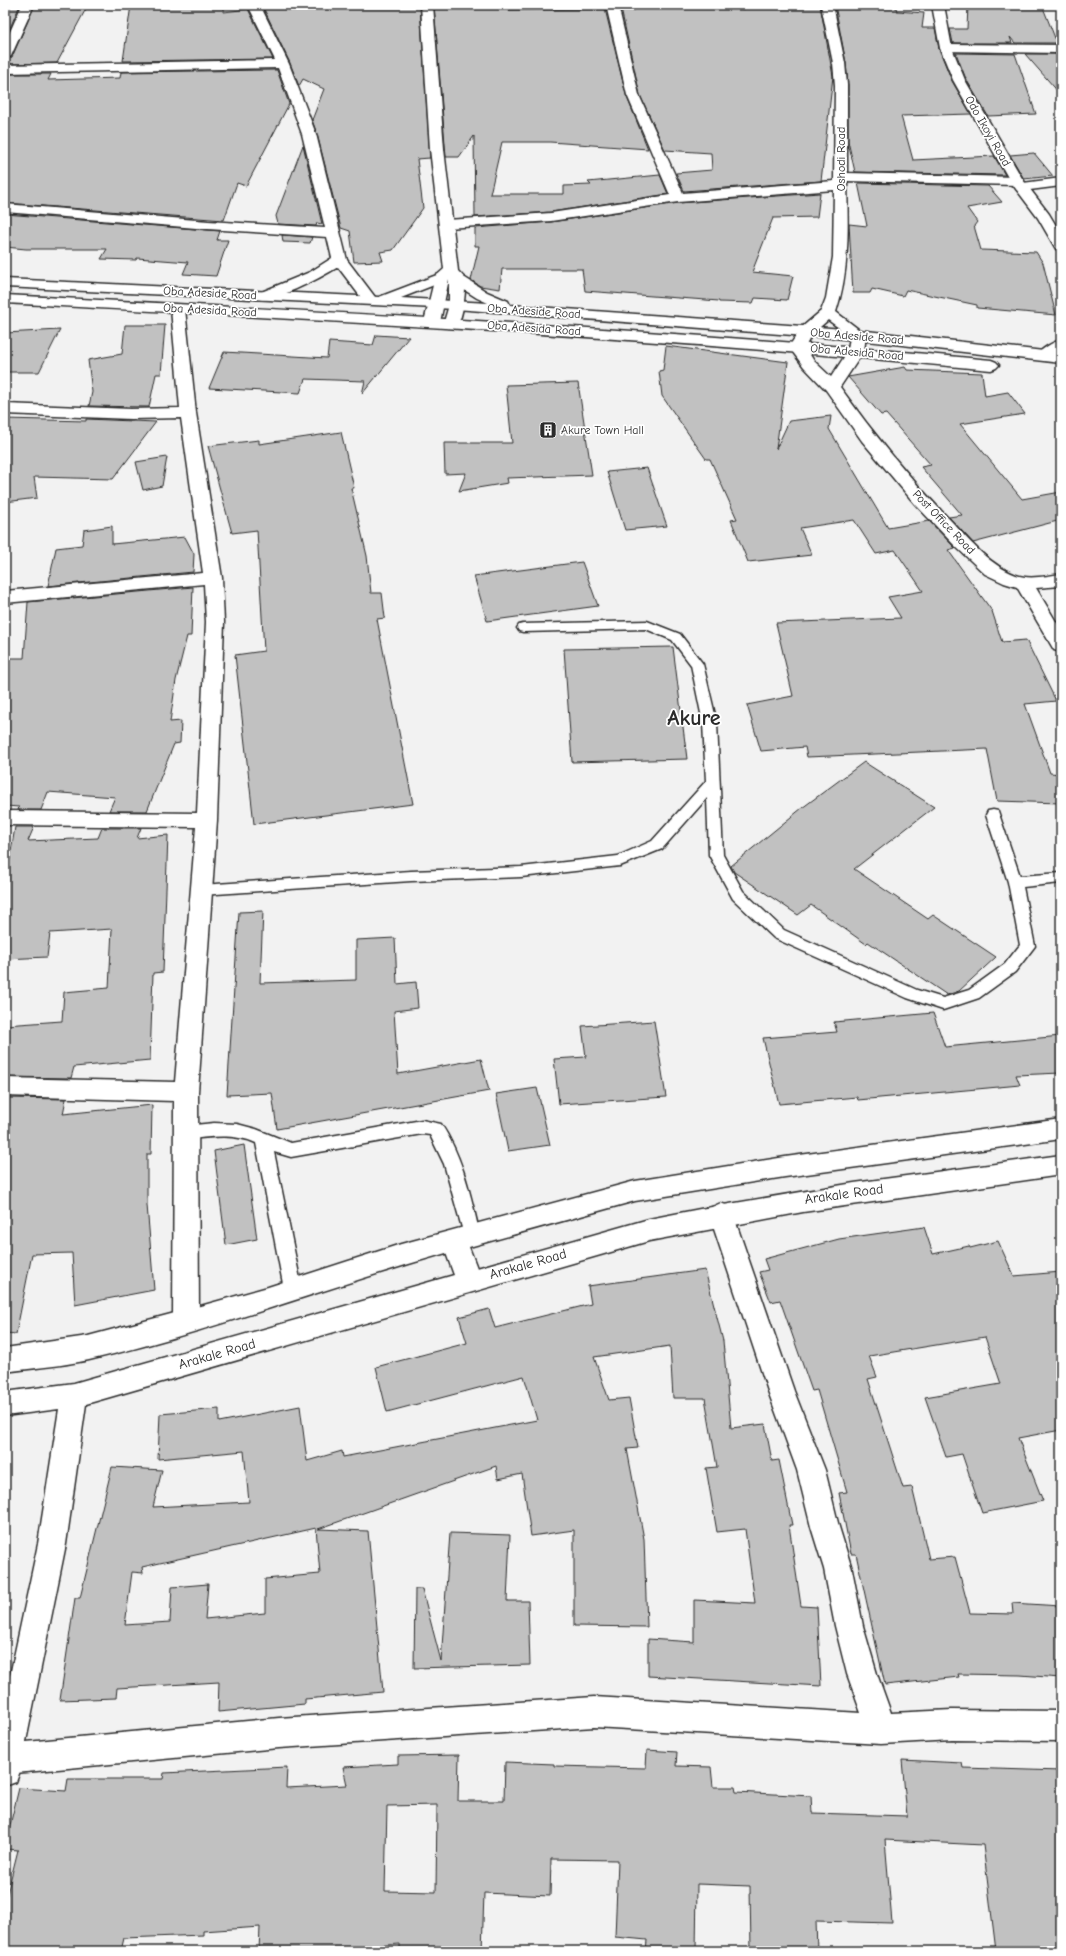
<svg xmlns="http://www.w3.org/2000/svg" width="1066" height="1956" viewBox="0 0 1066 1956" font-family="'Comic Neue',sans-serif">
  <rect width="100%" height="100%" fill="#f2f2f2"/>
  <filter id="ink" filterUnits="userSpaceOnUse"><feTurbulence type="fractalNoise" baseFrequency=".025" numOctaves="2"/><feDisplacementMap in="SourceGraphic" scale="8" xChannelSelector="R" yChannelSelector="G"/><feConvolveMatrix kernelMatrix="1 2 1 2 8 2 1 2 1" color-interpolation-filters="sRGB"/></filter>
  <g filter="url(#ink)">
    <!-- building -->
    <g fill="#c1c1c1" stroke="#2b2b2b" fill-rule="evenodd">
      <polygon points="5,5 20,5 5,39"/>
      <polygon points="35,5 88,5 57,63 5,64 5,61 12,57"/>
      <polygon points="131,5 224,5 224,12 248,9 273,59 123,61"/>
      <polygon points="283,5 420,5 430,158 417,159 423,208 393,250 380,252 383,261 354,262 350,231 341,228 317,134 312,120 324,89 303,79 299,86 290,63 263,7"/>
      <polygon points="434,5 437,5 437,7 509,5 509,10 605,9 626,95 648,149 550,142 502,142 490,194 564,194 564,186 591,185 588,182 660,175 668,194 551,212 475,217 474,136 459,157 446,157"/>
      <polygon points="632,5 678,5 745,9 743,5 820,5 833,76 821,181 684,191 676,173 712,170 711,153 665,150 640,95 621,9 635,10"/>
      <polygon points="835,5 895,5 897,11 924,13 922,28 935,28 939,49 952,81 971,114 901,116 913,160 994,156 1005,175 855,172 848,141 848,85 846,63"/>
      <polygon points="968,5 1042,5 1057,43 1015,43 1010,37 1012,43 953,43 950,29 967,29"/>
      <polygon points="956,53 1015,54 1036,114 988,116 966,79"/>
      <polygon points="1025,54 1061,54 1061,95"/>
      <polygon points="277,70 289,104 246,186 237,183 224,220 5,203 5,74 51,74 48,80 120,78 121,72"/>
      <polygon points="303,145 322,224 317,223 316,226 278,224 276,216"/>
      <polygon points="1034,153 1053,176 1024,179 1010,155"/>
      <polygon points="858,183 988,186 1002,202 967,208 977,222 974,226 981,250 1036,252 1043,263 1056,315 977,308 977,305 906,290 903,296 872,289 870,293 853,293 849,224 867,226"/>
      <polygon points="820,193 817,217 773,218 752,272 793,276 787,300 755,298 753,303 719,302 719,301 585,291 582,269 502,269 500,289 480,286 471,280 479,246 475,246 475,228 551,222 678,203"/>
      <polygon points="5,214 220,231 217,240 228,240 216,276 183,274 188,262 137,258 136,260 101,259 107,249 26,249 5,247"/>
      <polygon points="282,235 312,237 310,243 283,242"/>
      <polygon points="125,325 165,325 161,374 156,374 149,407 89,406 92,392 88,360 122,354"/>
      <polygon points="60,330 39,372 5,372 5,333"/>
      <polygon points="376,335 409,337 362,394 365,381 305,379 300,393 209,388 224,352 327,358 329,342 373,345"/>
      <polygon points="666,346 788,362 776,449 789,421 831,416 829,429 888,528 929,521 955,548 948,550 992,611 1002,642 1026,640 1056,701 1025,704 1050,773 1061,774 1061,803 997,801 987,749 807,757 805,747 761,751 747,705 793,696 776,623 901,618 888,597 923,591 895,550 876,554 854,520 800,528 812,555 748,562 731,520 737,519 710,459 706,459 662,396 659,371 663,370"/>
      <polygon points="905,367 907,370 982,373 985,396 1008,392 1025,414 960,424 1022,499 1061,492 1061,520 973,543 949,517 962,515 921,467 931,465 886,414 881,415 848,377"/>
      <polygon points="578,383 592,475 507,478 508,483 459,491 466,473 445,474 444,443 512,443 506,385"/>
      <polygon points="5,419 86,421 86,419 156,422 113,479 34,477 37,498 5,502"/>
      <polygon points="341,432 354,488 351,488 367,556 371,593 382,593 385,618 377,619 413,804 254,824 235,655 264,651 257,530 232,533 208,446 259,440 259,444"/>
      <polygon points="167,457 162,486 143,490 136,462"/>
      <polygon points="647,468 667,526 625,530 607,472"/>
      <polygon points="112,526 112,544 185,537 194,554 193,572 48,586 56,548 82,545 84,530"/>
      <polygon points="582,562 598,606 487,621 474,576"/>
      <polygon points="193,587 191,636 187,636 176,680 170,722 181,721 180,743 174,744 147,811 109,811 115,797 48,792 41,810 18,810 19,807 5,806 5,658 24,658 28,602"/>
      <polygon points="673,647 687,759 572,762 564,649"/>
      <polygon points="864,762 934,807 854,869 928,919 933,915 996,957 959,991 947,995 868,942 866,944 811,905 798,915 734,872 731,866 802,808"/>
      <polygon points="15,827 34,827 28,841 98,838 102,828 141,828 137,838 168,835 163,972 153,973 150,1060 74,1067 71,1078 5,1077 5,1025 62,1021 64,992 109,988 112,929 50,933 47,957 5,959 5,889"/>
      <polygon points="263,911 260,983 356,980 356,940 395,938 397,984 416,982 418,1008 394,1011 398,1074 481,1059 489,1091 277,1129 272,1093 227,1095 239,912"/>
      <polygon points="933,1013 945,1047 1061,1036 1061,1073 1016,1075 1020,1085 858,1100 857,1097 779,1104 763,1038 837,1032 834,1022"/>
      <polygon points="654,1021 666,1097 559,1104 554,1059 586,1057 582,1026"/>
      <polygon points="537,1088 550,1145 508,1151 496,1094"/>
      <polygon points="5,1098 66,1099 63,1114 152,1105 151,1154 147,1154 147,1205 154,1290 75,1305 72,1253 32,1254 16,1334 5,1333"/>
      <polygon points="244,1145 257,1239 226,1245 214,1151"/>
      <polygon points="924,1227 933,1254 969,1246 970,1248 998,1241 1014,1276 1061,1272 1061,1430 1018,1438 1043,1501 982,1513 962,1454 946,1457 925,1397 1001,1384 985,1337 869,1356 877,1377 868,1379 903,1488 912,1487 929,1559 955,1557 970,1613 1013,1614 1012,1603 1061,1606 1061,1678 1020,1675 958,1674 959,1677 885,1685 856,1554 851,1554 839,1493 847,1492 817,1390 812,1391 780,1300 771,1302 759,1272 768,1270 764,1259 839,1239"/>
      <path d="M705,1270L723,1341L731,1428L765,1424L772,1461L779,1460L792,1525H789L801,1606L817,1607L821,1686L648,1676V1639L694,1642V1600L755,1603L745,1529L717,1532L706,1468L717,1467L705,1398H673L670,1346L594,1357L609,1400L629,1398L638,1448L627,1449L644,1539L647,1627L574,1626V1530L531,1536L522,1474L498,1479L496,1466L318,1529L368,1531L383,1692L305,1699V1704L218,1712L219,1682L117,1688L116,1698L60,1700L75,1598H80L112,1467L162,1470L153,1507L249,1502L244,1451L158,1459L160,1414L219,1409V1422L300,1406L307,1461L342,1451L343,1457L537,1420L524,1376L387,1412L376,1367L467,1343L459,1317L489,1309L495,1328L591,1304L588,1286ZM316,1528L320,1574L265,1579V1613L205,1619L208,1584L172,1587L170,1622L125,1625L132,1572L143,1573L142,1567Z"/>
      <polygon points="450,1533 510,1535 507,1601 528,1601 530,1665 414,1668 415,1589 422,1589 441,1661"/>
      <path d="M647,1750L677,1752L676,1766L711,1767L713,1787H735L736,1792L811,1796L812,1813L907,1816L902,1760L962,1763L963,1768L1061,1771V1951H996L983,1845L885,1840L892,1923L816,1921L817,1951H751L750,1886L697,1884L696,1951H646L647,1940L615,1937L618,1860L551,1859L550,1896L484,1893L482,1951H400V1944L310,1951H259L260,1927L203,1931V1935L124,1938L121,1951H5V1902L18,1850L5,1849V1846L19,1788L66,1791L68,1779H163L164,1773L287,1767L286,1788L347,1785L343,1767L398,1764V1756L459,1755L458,1801H504L505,1762L554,1764V1766L646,1768ZM437,1805L436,1892L385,1891L387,1806Z"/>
    </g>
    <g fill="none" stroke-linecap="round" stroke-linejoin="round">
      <defs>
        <g id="lane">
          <polygon points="647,621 680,634 703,664 717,723 723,855 743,891 784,930 917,990 943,998 969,990 1005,964 1020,945 1008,882 986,815 988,811 993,810 998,811 1020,876 1061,873 1061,883 1023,887 1035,946 1015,972 979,998 943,1010 907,998 774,938 733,899 709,855 707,798 662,849 620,866 521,877 411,881 201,895 196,894 194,890 196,886 201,885 411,871 521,867 618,856 652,841 706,781 703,723 691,665 672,640 646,629 523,632 519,631 517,628 519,625 523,624"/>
          <path d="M422,1120L441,1124C463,1157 471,1197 480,1235L478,1240L472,1242L466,1240L464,1235L444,1164L430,1135L422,1134L291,1157L274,1152L302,1289L299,1294L293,1297L287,1294L284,1289L256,1143C233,1133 209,1137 185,1140L179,1138L177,1133L179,1128L185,1126L214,1123L237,1124L256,1129L291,1143Z"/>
        </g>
        <g id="street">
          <polygon points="22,5 34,5 11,56 5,60 5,43"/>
          <path d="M248,5H260L289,64L316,134L347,260L378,301L376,304H366L338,267C324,276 273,303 259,299L257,296L259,293L310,272L332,258L327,237L208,229L5,212V204L208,221L325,228L302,134L278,68L5,73V65L275,60Z"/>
          <path d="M606,5H618L639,95L683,193L834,181L835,85L833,63L821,5H833L845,63L847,85V173L1017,177L1022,178L1024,181L1023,183L1061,178V186L1022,191L1017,190L1015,187L1017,185L847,181C848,224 850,270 836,312L866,335L864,351L840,387C875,436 911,480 953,523C971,543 990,565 1016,575C1029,580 1047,576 1061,574V586L1036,588L1061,630V652L1054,650L1017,587L1004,583L985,574L955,546L915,504L862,441L826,390L804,367L789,347L801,328L821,311L826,298L833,257L834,190L678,202L551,221L447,228L442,227L440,224L442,221L447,220L551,213L670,195L627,95ZM828,320L850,336L848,351L831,377L814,361L805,347L812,334Z"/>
          <polygon points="946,44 1061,45 1061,53 942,51 940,48"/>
          <polygon points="178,305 183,306 185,309 196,413 222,578 224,622 217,820 198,1092 199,1322 195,1330 186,1334 177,1330 173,1322 174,1101 5,1096 5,1078 175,1082 196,827 5,825 5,811 197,813 206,622 204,584 5,603 5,591 203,573 181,418 131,419 5,414 5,404 131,409 180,408 171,309 173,306"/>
          <polygon points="721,1203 730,1207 733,1214 794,1391 825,1470 839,1527 852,1569 863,1626 877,1674 891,1713 952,1710 1061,1711 1061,1741 952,1740 881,1744 594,1727 279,1748 5,1774 5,1744 279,1718 594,1697 861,1713 847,1674 835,1626 824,1569 811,1527 797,1470 768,1391 709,1214 712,1207"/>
        </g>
        <g id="secondary">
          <path d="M421,5H433L444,149L458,271C460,273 463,276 464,278C467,287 463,318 457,325H447L444,322L449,305V279L440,322L437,325H427L424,322L435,277L444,269L430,149Z"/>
          <polygon points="932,5 944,5 952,48 965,80 1023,180 1049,214 1061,234 1061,250 1056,249 1038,218 1010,181 953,80 940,48"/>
          <path d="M1061,340V352L1049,359H1039L1036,356C1041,349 1053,342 1061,340Z"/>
          <path d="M1061,1119V1139L785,1177L635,1201L469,1247L477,1268L649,1219L700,1209L854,1183L1061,1155V1175L803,1212L649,1241L86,1404L66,1544L20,1771L16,1782L5,1786V1699L38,1544L59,1409L5,1416V1392L74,1383L454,1275L446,1253C327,1287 210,1332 89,1360C62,1366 33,1368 5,1372V1348L88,1336L186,1310L268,1287L401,1244L635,1181L785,1157Z"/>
        </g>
        <g id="primary">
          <polygon points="442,273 447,274 449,277 447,280 401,298 488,303 477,298 452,282 450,279 452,276 462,276 487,292 508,301 510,305 858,330 1061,353 1061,363 858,340 456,309 5,287 5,279 379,297"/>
          <path d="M5,295C334,312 663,329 991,360L996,362L999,365L996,368L991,370C663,338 334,321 5,303Z"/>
        </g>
      </defs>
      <!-- lane casing -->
      <use href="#lane" stroke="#2b2b2b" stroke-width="3"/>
      <!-- street casing -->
      <use href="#street" stroke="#2b2b2b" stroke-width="3"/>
      <!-- secondary casing -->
      <use href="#secondary" stroke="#2b2b2b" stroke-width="3"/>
      <!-- primary casing -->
      <use href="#primary" stroke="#2b2b2b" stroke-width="3"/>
      <!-- lane -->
      <use href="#lane" fill="#fff" fill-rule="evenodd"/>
      <!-- street -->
      <use href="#street" fill="#fff" fill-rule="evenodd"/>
      <!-- secondary -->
      <use href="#secondary" fill="#fff" fill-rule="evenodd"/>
      <!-- primary -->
      <use href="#primary" fill="#fff" fill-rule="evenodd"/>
    </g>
  </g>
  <!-- icons -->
  <defs>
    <symbol id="building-square" viewBox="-11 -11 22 22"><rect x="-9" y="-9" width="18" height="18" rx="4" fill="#2b2b2b" stroke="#fff"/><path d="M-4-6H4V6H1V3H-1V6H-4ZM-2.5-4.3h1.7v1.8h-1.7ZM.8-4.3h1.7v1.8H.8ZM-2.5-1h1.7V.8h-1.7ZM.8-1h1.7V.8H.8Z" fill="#fff"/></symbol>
  </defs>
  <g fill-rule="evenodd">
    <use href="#building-square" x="538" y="420" width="20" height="20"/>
  </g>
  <g text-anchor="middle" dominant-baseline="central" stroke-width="3.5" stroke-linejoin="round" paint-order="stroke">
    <!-- far-street labels -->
    <g font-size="12" fill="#2b2b2b" stroke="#fff">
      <text transform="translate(988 131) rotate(60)">Odo Ikoyi Road</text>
      <text transform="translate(841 159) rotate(-90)">Oshodi Road</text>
      <text transform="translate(210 293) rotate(3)">Oba Adeside Road</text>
      <text transform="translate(210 310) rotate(3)">Oba Adesida Road</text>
      <text transform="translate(534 311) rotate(4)">Oba Adeside Road</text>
      <text transform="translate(534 328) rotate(4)">Oba Adesida Road</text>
      <text transform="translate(857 336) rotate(5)">Oba Adeside Road</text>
      <text transform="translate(857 352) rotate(5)">Oba Adesida Road</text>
      <text transform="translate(944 522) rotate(46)">Post Office Road</text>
    </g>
    <!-- far-poi labels -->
    <g font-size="12" fill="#2b2b2b" stroke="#fff" text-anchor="start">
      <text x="561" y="430">Akure Town Hall</text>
    </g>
    <!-- street labels -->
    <g font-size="14" fill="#2b2b2b" stroke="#fff">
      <text transform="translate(844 1194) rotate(-8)">Arakale Road</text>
      <text transform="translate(528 1264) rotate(-16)">Arakale Road</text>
      <text transform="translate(217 1354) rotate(-16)">Arakale Road</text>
    </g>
    <!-- town labels -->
    <g font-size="22" font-weight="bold" fill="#2b2b2b" stroke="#fff">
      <text x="694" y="718">Akure</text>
    </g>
  </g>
  <!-- margin -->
  <rect width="1066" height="1956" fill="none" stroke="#fff" stroke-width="20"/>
  <rect x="10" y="10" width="1046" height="1936" fill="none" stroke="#2b2b2b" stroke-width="1.5" filter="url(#ink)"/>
</svg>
